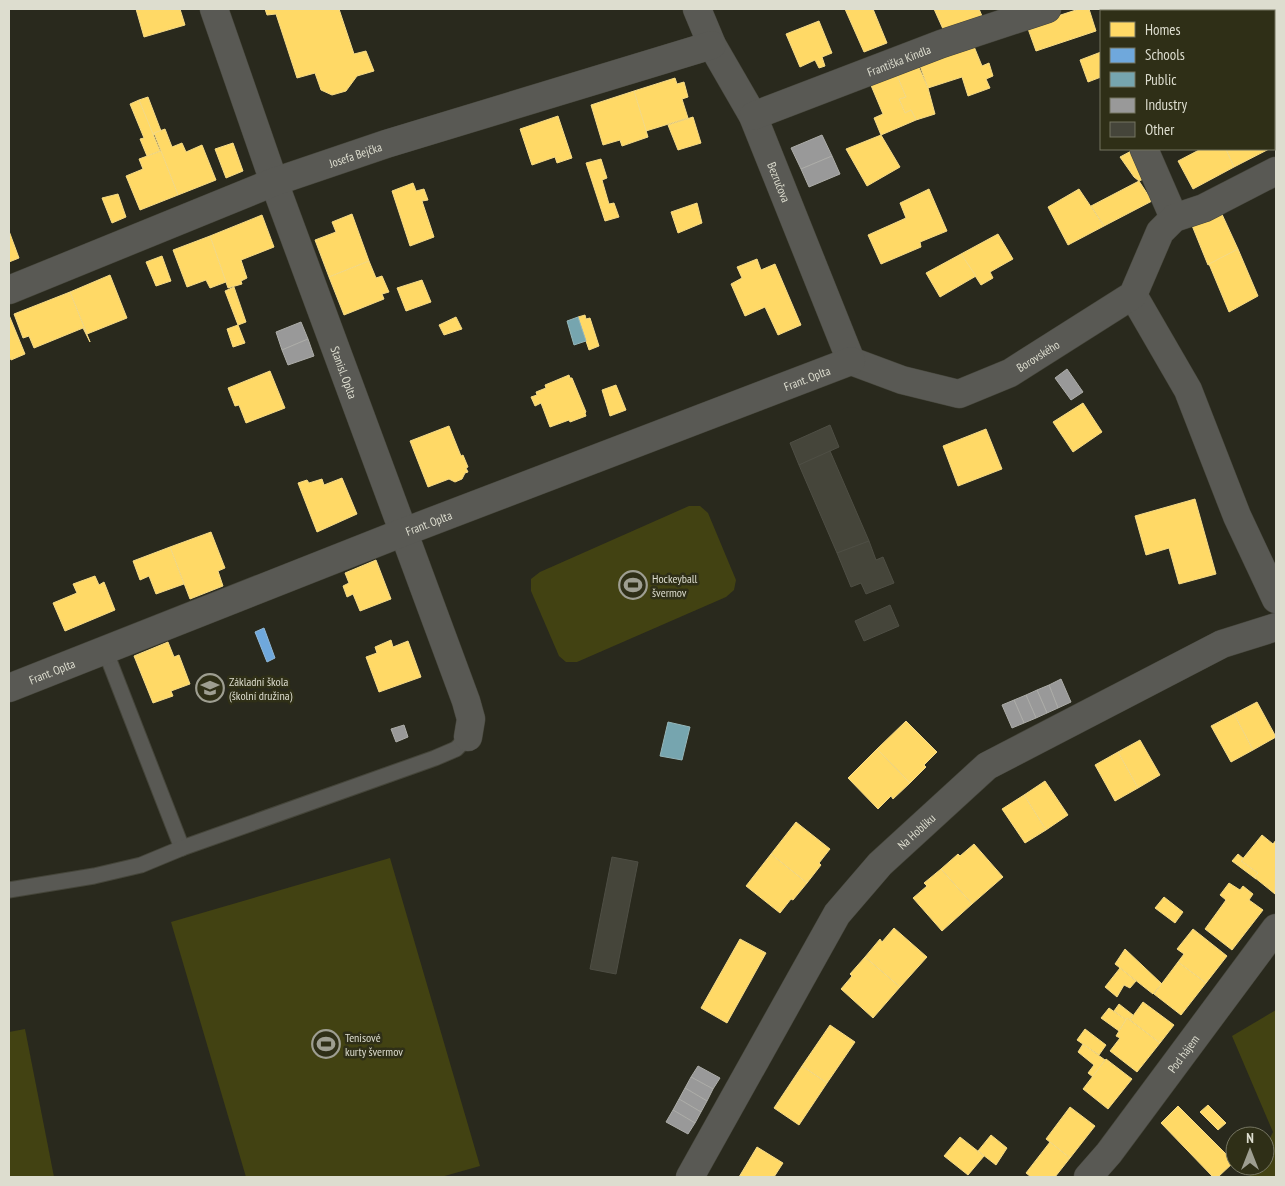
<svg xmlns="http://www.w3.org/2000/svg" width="1285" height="1186" viewBox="0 0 1285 1186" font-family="'PT Sans Narrow',sans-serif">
  <rect width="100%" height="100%" fill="#29291d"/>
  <!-- green -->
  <g fill="#424212">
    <polygon points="689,506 700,506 708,513 736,580 734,590 726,597 577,662 566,662 559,656 531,591 531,579 540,572"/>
    <polygon points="390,858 480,1166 441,1177 246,1177 171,922"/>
    <polygon points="1276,1010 1276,1177 1249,1177 1255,1166 1265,1166 1265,1148 1273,1132 1232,1036"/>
    <polygon points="25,1029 54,1177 9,1177 9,1032"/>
  </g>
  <!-- homes -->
  <g fill="#ffd966" stroke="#f5da86">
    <polygon points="136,9 180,9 185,25 144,37"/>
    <polygon points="265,9 339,9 354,54 366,51 374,71 357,76 346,91 332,95 321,90 315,73 297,78 276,14 267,15"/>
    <polygon points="845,9 873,9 887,43 864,52"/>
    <polygon points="934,9 979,9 982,16 943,29"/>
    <polygon points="1079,9 1089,9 1096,31 1036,51 1027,26"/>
    <polygon points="1106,9 1140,9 1140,11 1107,11"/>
    <polygon points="1239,9 1264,9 1264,11 1231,11"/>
    <polygon points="819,21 832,53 822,57 825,66 819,68 815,60 800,67 786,34"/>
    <polygon points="973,44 982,66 989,63 993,76 986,79 990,88 968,96 962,77 928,88 919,63"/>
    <polygon points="1101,52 1101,77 1088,82 1080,60"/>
    <polygon points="917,63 928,88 935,114 916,120 911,110 905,113 899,99 906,97 896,73"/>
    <polygon points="896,73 906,97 899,99 905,113 911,110 916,120 881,135 874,118 883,114 870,83"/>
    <polygon points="675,78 677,84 684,82 688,97 682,99 688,118 646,131 634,91"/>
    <polygon points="634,91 648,137 622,146 620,140 603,145 591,105"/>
    <polygon points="148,97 161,131 153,135 139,100"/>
    <polygon points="139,100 160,151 147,156 140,139 144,138 130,104"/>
    <polygon points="558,116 572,158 557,163 555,157 532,165 520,129"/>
    <polygon points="693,117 701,143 678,150 668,125"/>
    <polygon points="1274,127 1276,132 1276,145 1274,146"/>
    <polygon points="165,129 172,147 182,143 186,152 202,145 216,180 178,195 154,133"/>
    <polygon points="881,135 900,167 867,186 846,149"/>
    <polygon points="233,143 243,171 226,178 215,149"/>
    <polygon points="1135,149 1148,177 1139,181 1134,177 1120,157"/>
    <polygon points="1201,149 1226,149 1234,167 1193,189 1178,161"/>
    <polygon points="1226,149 1269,149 1234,167"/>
    <polygon points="161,151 178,195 140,210 126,176 143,169 139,159"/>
    <polygon points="601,159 607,178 602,180 609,204 614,203 619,217 605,221 586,163"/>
    <polygon points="1139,181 1152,201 1104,226 1091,206"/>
    <polygon points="413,183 416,191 424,189 428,200 422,201 434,237 410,246 392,191"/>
    <polygon points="929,189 947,231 920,242 921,247 881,264 868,235 906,218 900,203"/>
    <polygon points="1079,189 1104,226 1068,245 1048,207"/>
    <polygon points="118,194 126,217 112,223 102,198"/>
    <polygon points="697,203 702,223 678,233 671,212"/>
    <polygon points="1220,210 1238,249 1208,265 1191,223"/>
    <polygon points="352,214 369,261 329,277 315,240 336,232 332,222"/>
    <polygon points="262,215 274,247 241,260 247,278 241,281 242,284 228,288 210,236"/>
    <polygon points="9,231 19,258 9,262"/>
    <polygon points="998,234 1013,259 990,272 993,278 981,285 961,254"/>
    <polygon points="210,236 226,282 210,288 206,280 187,287 173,250"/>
    <polygon points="1238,249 1258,296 1229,312 1209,264"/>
    <polygon points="961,254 976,276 940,297 926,273"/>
    <polygon points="162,256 171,281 156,286 146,262"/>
    <polygon points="757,259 761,270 775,264 801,325 778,335 765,307 745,316 731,284 742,278 737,267"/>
    <polygon points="369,261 376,278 382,276 389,292 382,294 384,299 344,315 329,277"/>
    <polygon points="110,275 127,318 87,334 70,292"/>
    <polygon points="422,280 431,302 406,311 397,288"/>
    <polygon points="234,287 246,322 238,325 225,291"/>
    <polygon points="70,292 90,342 83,328 34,348 29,336 23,338 14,314"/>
    <polygon points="9,315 25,354 11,360 9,356"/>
    <polygon points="585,315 586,319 590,318 599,346 589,350 578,317"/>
    <polygon points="456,317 462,329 444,335 439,325"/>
    <polygon points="238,325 245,343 233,347 227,329"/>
    <polygon points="270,371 285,408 246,423 239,405 235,406 228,388"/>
    <polygon points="569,375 570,378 572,378 586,412 585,413 586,416 570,422 569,420 550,427 541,403 535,406 531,397 537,395 536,392 546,388 545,385"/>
    <polygon points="616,385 626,410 610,416 602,390"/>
    <polygon points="1083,403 1102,432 1073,452 1053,422"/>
    <polygon points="449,426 461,456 463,455 468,467 466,468 468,472 465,473 462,479 455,482 449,479 428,487 410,441"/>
    <polygon points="986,429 1002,469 958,486 943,446"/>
    <polygon points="342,478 357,514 317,532 298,483 307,480 309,483 322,479 324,485"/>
    <polygon points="1195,499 1216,574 1179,584 1169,548 1146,555 1135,516"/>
    <polygon points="211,532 225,568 218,571 223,586 190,599 170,547"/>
    <polygon points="170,547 184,584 156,594 149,576 140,580 133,561"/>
    <polygon points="376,560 391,599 360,611 353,594 347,597 343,586 349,583 345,573"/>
    <polygon points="95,576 99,585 104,582 115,610 65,631 53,603 77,593 73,584"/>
    <polygon points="391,640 393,647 408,641 421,677 379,692 366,657 377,653 375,647"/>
    <polygon points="168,642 174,657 179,655 190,684 171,691 173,696 153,703 134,656"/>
    <polygon points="1257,702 1276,737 1253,750 1234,714"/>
    <polygon points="1234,714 1253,750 1231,762 1211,726"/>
    <polygon points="906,721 937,752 924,765 926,767 910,783 877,749"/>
    <polygon points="1140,740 1160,775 1138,788 1118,752"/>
    <polygon points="877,749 910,783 893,799 891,796 878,809 848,778"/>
    <polygon points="1118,752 1138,788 1115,801 1095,765"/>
    <polygon points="1045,781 1068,815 1046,830 1024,795"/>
    <polygon points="1024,795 1046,830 1025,843 1002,809"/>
    <polygon points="796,822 830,849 819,863 821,865 807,883 771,854"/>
    <polygon points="1262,835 1273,844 1276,840 1275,894 1254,877 1258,873 1241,861"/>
    <polygon points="974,844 1003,877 972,904 941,869 958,854 960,856"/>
    <polygon points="771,854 807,883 793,900 791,899 780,913 746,886"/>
    <polygon points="1238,854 1244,859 1241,861 1258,873 1254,877 1256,879 1232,861"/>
    <polygon points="941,869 972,904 942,931 913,898 927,886 924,883"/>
    <polygon points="1229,883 1240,890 1243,886 1253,894 1249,900 1263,910 1232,950 1205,929 1226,900 1220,895"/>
    <polygon points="1164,897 1183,912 1175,923 1155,908"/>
    <polygon points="894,928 927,957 900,987 865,957 880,939 882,942"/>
    <polygon points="1193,929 1227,956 1206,983 1178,962 1184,954 1177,949"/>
    <polygon points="740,939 766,953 727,1023 701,1008"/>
    <polygon points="1125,949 1162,984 1153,994 1115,964"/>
    <polygon points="865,957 900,987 873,1018 841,989 852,976 850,974"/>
    <polygon points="1178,962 1206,983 1181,1015 1154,994"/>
    <polygon points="1120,968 1136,981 1130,988 1124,985 1117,997 1105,987"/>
    <polygon points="1143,1002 1174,1025 1160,1043 1130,1020"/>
    <polygon points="1119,1004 1133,1015 1130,1020 1127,1018 1126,1020 1114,1011"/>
    <polygon points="1109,1008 1126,1020 1119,1031 1101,1018"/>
    <polygon points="1127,1018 1160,1043 1137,1072 1110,1051 1120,1038 1116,1036"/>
    <polygon points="830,1025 855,1042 827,1083 802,1066"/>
    <polygon points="1085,1029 1106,1045 1099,1055 1077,1040"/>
    <polygon points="1083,1044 1105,1060 1093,1077 1088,1073 1094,1065 1078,1052"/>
    <polygon points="1106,1059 1132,1079 1108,1109 1083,1089"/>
    <polygon points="802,1066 827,1083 799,1125 774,1108"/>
    <polygon points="1208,1105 1226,1123 1218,1130 1200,1112"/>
    <polygon points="1178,1106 1234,1162 1218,1177 1213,1177 1161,1123"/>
    <polygon points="1070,1107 1095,1126 1070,1158 1046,1139"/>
    <polygon points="991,1135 1007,1148 996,1165 978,1151"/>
    <polygon points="960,1137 984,1156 968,1175 944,1156"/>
    <polygon points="1050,1142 1070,1158 1055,1177 1031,1177 1026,1173"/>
    <polygon points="757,1147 783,1163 774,1177 739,1177"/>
  </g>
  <!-- schools -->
  <polygon fill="#6fa8dc" stroke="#90b8d8" points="264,628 275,658 267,662 255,632"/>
  <!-- public -->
  <g fill="#76a5af" stroke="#95b6b9">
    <polygon points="578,317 586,341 574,345 567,321"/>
    <polygon points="668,722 690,727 682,760 660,756"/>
  </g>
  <!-- industry -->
  <g fill="#999" stroke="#adada9">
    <polygon points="822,135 832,156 801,169 791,148"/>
    <polygon points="832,156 840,174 809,187 801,169"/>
    <polygon points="301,322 308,339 282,350 276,332"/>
    <polygon points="308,339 314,356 288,365 282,350"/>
    <polygon points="1067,369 1083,392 1071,400 1055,378"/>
    <polygon points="1061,679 1071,702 1058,708 1049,685"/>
    <polygon points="1049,685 1058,708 1047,713 1037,690"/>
    <polygon points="1037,690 1047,713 1036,718 1026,695"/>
    <polygon points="1026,695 1036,718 1024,723 1014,700"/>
    <polygon points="1014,700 1024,723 1012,728 1002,705"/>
    <polygon points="404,725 408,737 396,742 391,729"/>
    <polygon points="698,1066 720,1078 713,1089 691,1077"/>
    <polygon points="691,1077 713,1089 707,1101 685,1088"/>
    <polygon points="685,1088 707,1101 701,1112 679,1099"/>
    <polygon points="679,1099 701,1112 695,1123 673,1110"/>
    <polygon points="673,1110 695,1123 688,1134 666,1122"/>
  </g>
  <!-- building -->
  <g fill="#45453a" stroke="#4e4e44">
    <polygon points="830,425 839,447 799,465 790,443"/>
    <polygon points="830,451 869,541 837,553 799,465"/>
    <polygon points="869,541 876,560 883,557 894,583 866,594 861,583 851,587 837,553"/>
    <polygon points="890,605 899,626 864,641 855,621"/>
    <polygon points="612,857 638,862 616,974 590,969"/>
  </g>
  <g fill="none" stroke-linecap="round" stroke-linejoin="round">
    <defs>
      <g id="service">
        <polyline points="105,650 182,848"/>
        <polyline points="9,890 94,876 141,865 182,848 435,758 456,749 468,737"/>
      </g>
      <g id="minor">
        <path id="s1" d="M214,9L274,182L466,701L471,719L468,737"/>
        <path id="s2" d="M697,9L712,45L753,116L851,361"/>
        <polyline points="1274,40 1276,38"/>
        <path id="s3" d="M753,116L941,44L1047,9"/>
        <polyline points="1144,149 1174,218"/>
        <path id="s4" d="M9,290L274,182L386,144L712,45"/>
        <polyline points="1133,295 1188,390 1237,516 1276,599"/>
        <path id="s5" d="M851,361L902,380L959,394L1010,373L1133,295L1160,232L1174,218L1204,208L1276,171"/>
        <path id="s6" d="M9,688L404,532L851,361"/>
        <path id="s7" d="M690,1177L837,914L880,864L987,766L1222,644L1276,627"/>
        <path id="s8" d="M1088,1177L1109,1153L1276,928"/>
      </g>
    </defs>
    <!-- service casing -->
    <use href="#service" stroke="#45453a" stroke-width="17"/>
    <!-- minor casing -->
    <use href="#minor" stroke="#45453a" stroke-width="29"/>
    <!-- service -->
    <use href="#service" stroke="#595954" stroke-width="15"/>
    <!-- minor -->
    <use href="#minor" stroke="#595954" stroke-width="28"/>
  </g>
  <!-- icons -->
  <defs>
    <symbol id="stadium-ring" viewBox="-11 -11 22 22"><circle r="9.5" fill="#2f2f17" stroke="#9e9e91" stroke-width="1.5"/><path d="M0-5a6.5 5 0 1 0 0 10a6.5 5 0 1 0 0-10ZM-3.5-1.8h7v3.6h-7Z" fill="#9e9e91"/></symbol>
    <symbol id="school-ring" viewBox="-11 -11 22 22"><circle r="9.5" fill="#2f2f17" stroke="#9e9e91" stroke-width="1.5"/><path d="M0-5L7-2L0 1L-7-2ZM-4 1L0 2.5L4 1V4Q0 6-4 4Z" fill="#9e9e91"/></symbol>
  </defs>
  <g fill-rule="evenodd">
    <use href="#stadium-ring" x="617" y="569" width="32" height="32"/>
    <use href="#school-ring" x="194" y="672" width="32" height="32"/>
    <use href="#stadium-ring" x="310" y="1028" width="32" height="32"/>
  </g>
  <g text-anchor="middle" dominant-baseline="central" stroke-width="5" stroke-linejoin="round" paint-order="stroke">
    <!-- street labels -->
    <g font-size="12" fill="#ddddcf" stroke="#2f2f17">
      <text stroke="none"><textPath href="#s3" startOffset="156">Františka Kindla</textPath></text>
      <text stroke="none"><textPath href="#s4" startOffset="372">Josefa Bejčka</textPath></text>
      <text stroke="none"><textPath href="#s2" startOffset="192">Bezručova</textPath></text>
      <text stroke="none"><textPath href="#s5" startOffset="201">Borovského</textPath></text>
      <text stroke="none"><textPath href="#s1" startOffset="386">Stanisl. Oplta</textPath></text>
      <text stroke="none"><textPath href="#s6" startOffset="856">Frant. Oplta</textPath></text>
      <text stroke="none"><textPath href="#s6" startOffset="451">Frant. Oplta</textPath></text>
      <text stroke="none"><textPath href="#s6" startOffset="46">Frant. Oplta</textPath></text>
      <text stroke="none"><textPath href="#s7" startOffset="416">Na Hoblíku</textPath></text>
      <text stroke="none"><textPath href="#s8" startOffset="156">Pod hájem</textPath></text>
    </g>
    <!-- poi labels -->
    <g font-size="12" fill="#ddddcf" stroke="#2f2f17" text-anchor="start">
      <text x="652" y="578">Hockeyball<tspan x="652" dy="14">švermov</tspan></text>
      <text x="229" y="681">Základní škola<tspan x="229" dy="14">(školní družina)</tspan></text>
      <text x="345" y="1037">Tenisové<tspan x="345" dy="14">kurty švermov</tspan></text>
    </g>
  </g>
  <!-- border -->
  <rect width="1285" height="1186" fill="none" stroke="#ddddcf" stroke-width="20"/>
  <!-- legend -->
  <rect x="1100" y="10" width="175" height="140" fill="#2f2f17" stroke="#757561"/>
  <rect x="1110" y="22" width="25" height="15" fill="#ffd966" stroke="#757561"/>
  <text x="1145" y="35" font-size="15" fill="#ddddcf">Homes</text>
  <rect x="1110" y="48" width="25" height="15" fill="#6fa8dc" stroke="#757561"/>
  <text x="1145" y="60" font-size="15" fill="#ddddcf">Schools</text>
  <rect x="1110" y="72" width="25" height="15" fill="#76a5af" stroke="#757561"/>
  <text x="1145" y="85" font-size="15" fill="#ddddcf">Public</text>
  <rect x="1110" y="98" width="25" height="15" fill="#999999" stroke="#757561"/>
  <text x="1145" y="110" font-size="15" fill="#ddddcf">Industry</text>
  <rect x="1110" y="122" width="25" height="15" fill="#45453a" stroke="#757561"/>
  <text x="1145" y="135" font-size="15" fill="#ddddcf">Other</text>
  <!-- north arrow -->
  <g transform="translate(1250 1151)"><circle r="24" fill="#2f2f17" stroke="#757561"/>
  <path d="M0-4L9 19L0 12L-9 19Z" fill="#9e9e91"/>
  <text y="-8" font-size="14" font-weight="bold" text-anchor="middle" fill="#ddddcf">N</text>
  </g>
</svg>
